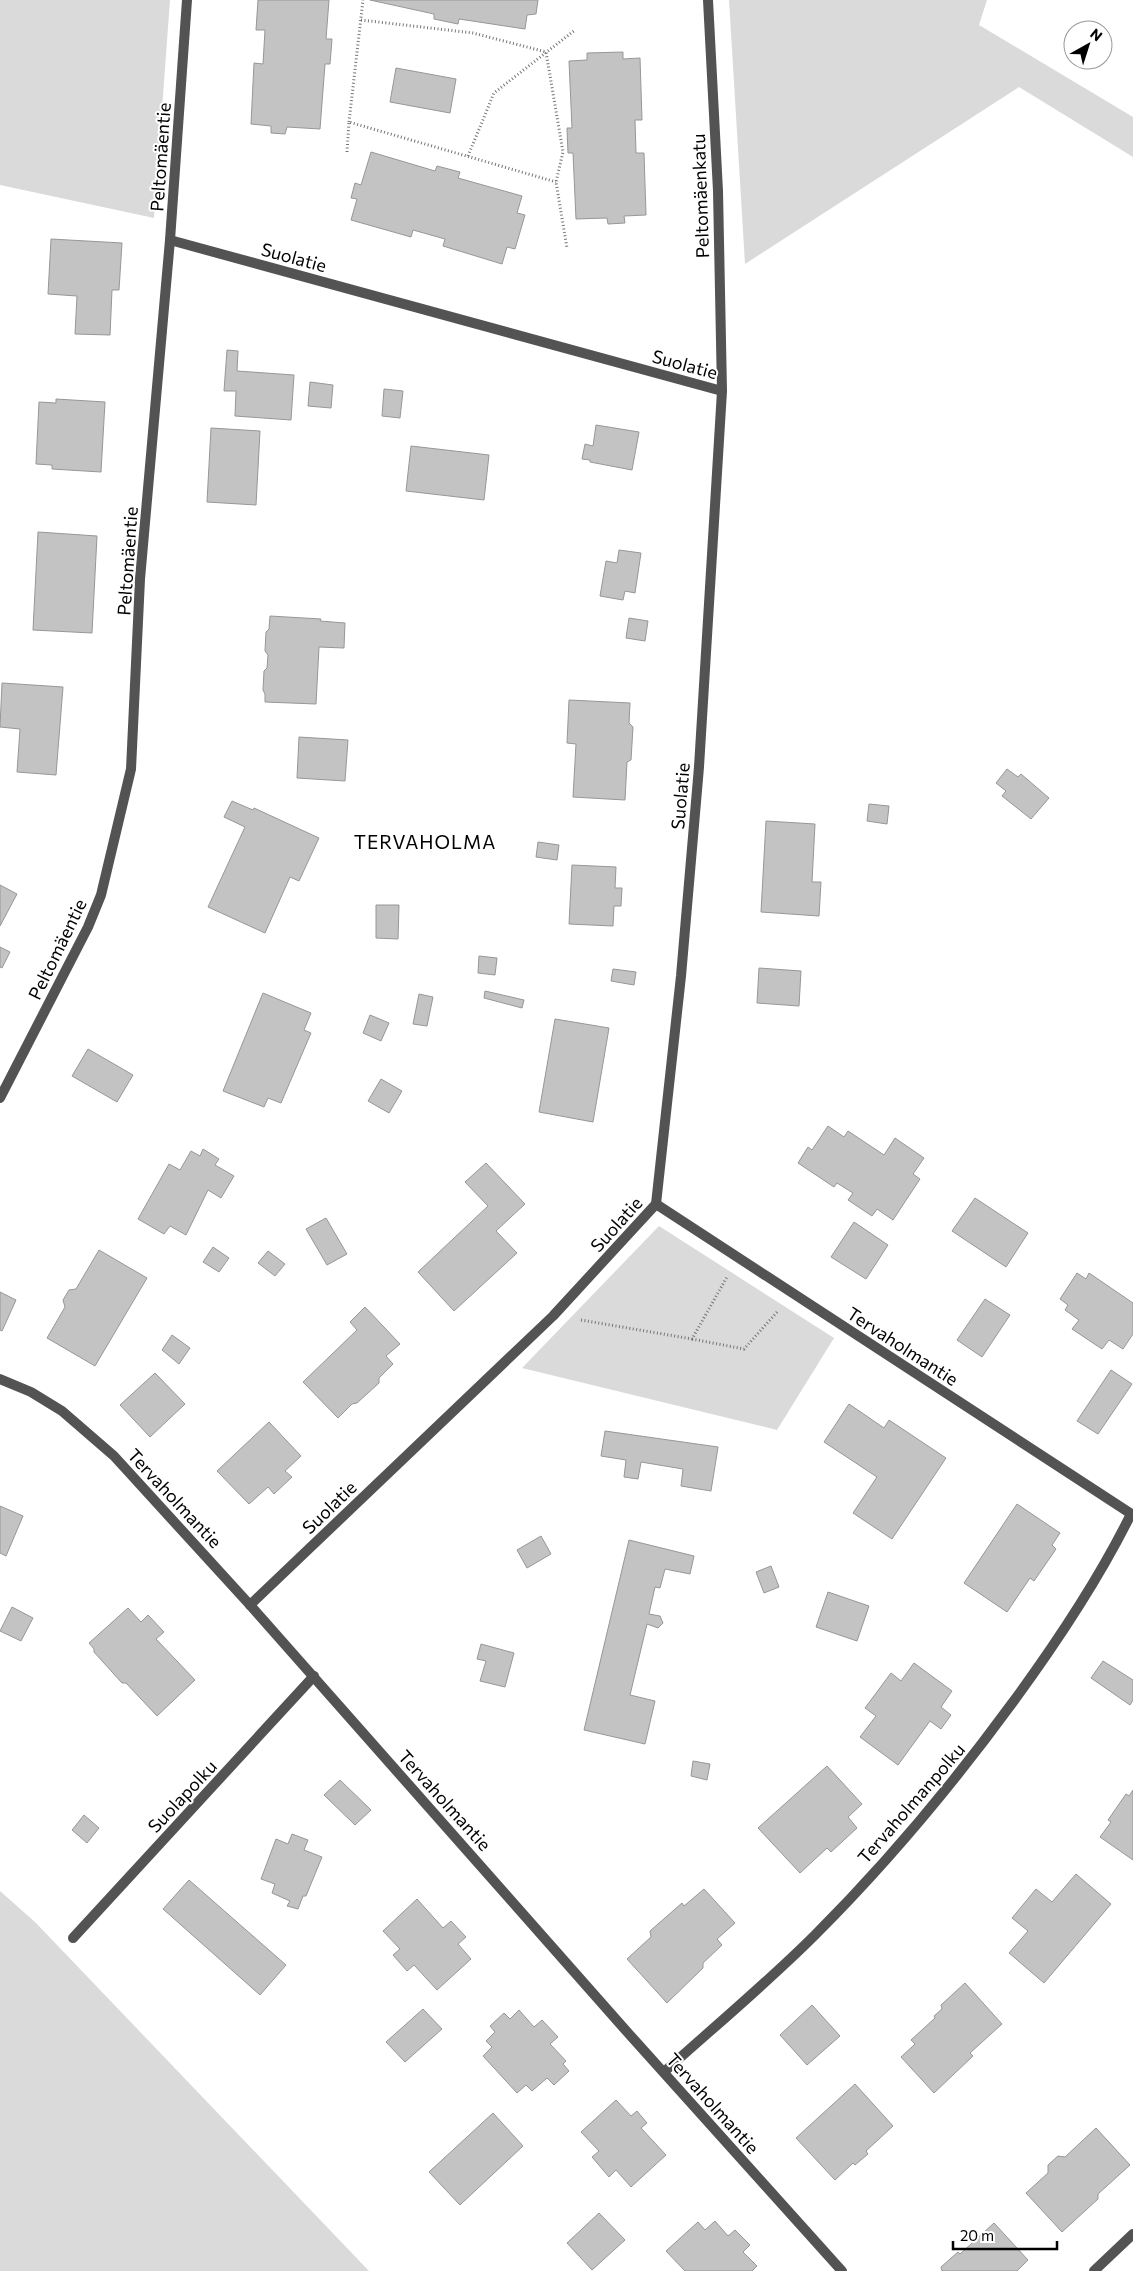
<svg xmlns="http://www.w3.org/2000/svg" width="1133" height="2271" viewBox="0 0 1133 2271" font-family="Commissioner,sans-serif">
  <rect width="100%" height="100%" fill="#fff"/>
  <!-- green -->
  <g fill="#dadada">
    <polygon points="0,0 170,0 154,218 0,185"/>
    <polygon points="729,0 987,0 979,25 1133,117 1133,157 1019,87 745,264"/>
    <polygon points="659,1226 834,1338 777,1430 522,1368"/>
    <polygon points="0,1891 35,1922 369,2271 0,2271"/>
  </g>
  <!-- building -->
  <g fill="#c3c3c3" stroke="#979797">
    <polygon points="258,0 329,0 326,39 332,39 330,64 325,64 320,129 287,127 285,134 271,133 271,126 251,124 254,63 263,64 265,30 256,30"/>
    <polygon points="370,0 538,0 536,14 527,15 525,29 459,19 458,24 434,19 434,14"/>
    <polygon points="623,52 623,59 640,58 642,120 635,120 636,153 644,153 646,215 624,216 625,223 608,224 607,218 576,219 573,153 568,153 567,128 572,128 569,61 587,60 587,53"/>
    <polygon points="396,68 456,79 450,113 390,102"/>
    <polygon points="371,152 435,171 437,166 460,172 458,178 522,196 517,213 525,215 515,249 507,247 502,264 443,246 445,239 413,230 411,237 351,220 357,199 351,198 355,183 361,185"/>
    <polygon points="51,239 122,243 119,290 112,290 110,335 75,334 77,296 48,294"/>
    <polygon points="227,350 238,351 237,371 294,375 291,420 235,416 236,391 224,391"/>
    <polygon points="310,382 333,385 331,408 308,406"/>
    <polygon points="384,389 403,391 400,418 382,416"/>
    <polygon points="56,399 105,402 101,472 52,469 52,465 36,464 39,402 56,403"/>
    <polygon points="596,425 639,432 632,470 590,462 590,460 582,459 585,444 593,446"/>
    <polygon points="211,428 260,431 256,505 207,502"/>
    <polygon points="411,446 489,455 484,500 406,491"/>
    <polygon points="38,532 97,536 92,633 33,630"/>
    <polygon points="619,550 641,553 635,593 625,591 623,600 600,596 606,561 617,563"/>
    <polygon points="270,616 321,619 320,621 345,623 344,648 319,647 316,704 265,702 265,694 263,690 264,671 267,668 268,655 265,651 266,632 269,629"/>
    <polygon points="629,618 648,621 645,641 626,638"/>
    <polygon points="2,683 63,687 56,775 17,772 20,729 0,727"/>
    <polygon points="569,700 630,703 629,723 633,727 631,760 627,762 625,800 573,797 576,744 567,743"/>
    <polygon points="299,737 348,740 345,781 297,778"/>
    <polygon points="1007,769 1018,777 1021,774 1049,798 1031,819 1002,796 1006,791 996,783"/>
    <polygon points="232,801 253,810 254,808 319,838 299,881 290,877 265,933 208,907 245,827 224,817"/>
    <polygon points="869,804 889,806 887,824 867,821"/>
    <polygon points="766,821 815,824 812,882 821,882 819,916 761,912"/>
    <polygon points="538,842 559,845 557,860 536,857"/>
    <polygon points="572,865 616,867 615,888 622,888 621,906 614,906 613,926 569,924"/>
    <polygon points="0,885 17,894 0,926"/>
    <polygon points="376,905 399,905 398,939 376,938"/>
    <polygon points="0,947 10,952 2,968 0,967"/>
    <polygon points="479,956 497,958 495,975 478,973"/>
    <polygon points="759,968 801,971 799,1006 757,1003"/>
    <polygon points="613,969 636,972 634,985 611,981"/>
    <polygon points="485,991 524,1000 522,1008 484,998"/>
    <polygon points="263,993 311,1013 304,1030 311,1033 281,1103 268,1098 264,1107 223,1091"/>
    <polygon points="419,994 433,997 427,1026 413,1024"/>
    <polygon points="370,1015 389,1023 381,1041 363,1033"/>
    <polygon points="555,1019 609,1028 593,1122 539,1112"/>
    <polygon points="88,1049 133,1075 117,1102 72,1076"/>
    <polygon points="381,1079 402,1091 389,1113 368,1101"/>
    <polygon points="828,1126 844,1137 848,1131 884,1155 895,1138 924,1158 913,1174 920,1179 893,1220 877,1209 872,1216 848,1200 853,1193 837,1183 834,1187 798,1163 808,1147 812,1150"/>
    <polygon points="203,1149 219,1159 215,1165 234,1176 221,1198 208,1190 186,1235 170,1226 164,1234 138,1219 169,1164 180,1170 191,1151 200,1156"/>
    <polygon points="486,1163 525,1204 496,1231 517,1253 454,1311 418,1272 488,1206 465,1182"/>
    <polygon points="975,1198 1028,1233 1006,1267 952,1231"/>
    <polygon points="326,1218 347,1254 327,1265 306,1229"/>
    <polygon points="854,1222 888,1245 866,1279 831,1257"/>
    <polygon points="213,1247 229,1258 219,1272 203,1262"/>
    <polygon points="99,1250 147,1278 95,1366 47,1338 65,1307 63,1300 69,1290 76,1289"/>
    <polygon points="268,1251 285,1264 275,1276 258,1263"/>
    <polygon points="1077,1273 1086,1279 1089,1273 1133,1303 1133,1334 1123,1349 1109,1340 1102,1349 1072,1329 1079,1320 1065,1310 1068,1305 1060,1299"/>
    <polygon points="0,1292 16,1300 2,1331 0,1330"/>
    <polygon points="985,1299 1010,1315 982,1357 957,1340"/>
    <polygon points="365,1307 400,1344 386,1356 393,1364 379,1378 379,1383 357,1403 352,1404 338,1418 303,1382 357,1330 350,1322"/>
    <polygon points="172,1335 190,1348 179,1364 162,1350"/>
    <polygon points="1111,1370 1132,1384 1098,1434 1077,1421"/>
    <polygon points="155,1373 185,1404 150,1437 120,1405"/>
    <polygon points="849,1404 884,1428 889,1420 946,1458 892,1539 853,1513 877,1477 824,1442"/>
    <polygon points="269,1422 301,1456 285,1471 292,1477 274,1494 268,1487 249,1504 217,1471"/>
    <polygon points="605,1431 718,1447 711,1491 681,1486 683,1469 641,1462 638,1479 624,1477 626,1460 601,1456"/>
    <polygon points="1017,1504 1060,1533 1052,1545 1056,1549 1034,1581 1030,1578 1007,1612 964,1583"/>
    <polygon points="0,1506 23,1516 6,1556 0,1553"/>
    <polygon points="541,1536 551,1554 527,1568 517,1550"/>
    <polygon points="629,1540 694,1556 690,1574 665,1569 660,1588 655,1587 649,1614 660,1616 663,1623 658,1628 647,1624 630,1695 655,1701 645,1744 584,1730"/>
    <polygon points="771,1566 779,1587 764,1593 756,1572"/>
    <polygon points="828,1592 869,1606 857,1641 816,1627"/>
    <polygon points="12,1607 33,1618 21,1641 0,1631"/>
    <polygon points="128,1608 141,1622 148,1615 164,1632 156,1639 195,1680 157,1716 126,1683 122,1683 94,1652 94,1649 89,1643"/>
    <polygon points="481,1644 514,1653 505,1687 480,1681 486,1661 477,1659"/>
    <polygon points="1103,1661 1133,1680 1133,1700 1130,1705 1091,1678"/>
    <polygon points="914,1663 952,1691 941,1707 951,1715 941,1729 930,1721 898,1765 860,1737 876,1716 865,1708 891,1673 901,1681"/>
    <polygon points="693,1761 710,1764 707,1780 691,1776"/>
    <polygon points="827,1766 862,1804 848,1817 857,1828 831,1852 827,1848 800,1873 758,1828"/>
    <polygon points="340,1780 371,1810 355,1825 324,1795"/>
    <polygon points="1133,1790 1133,1860 1100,1837 1111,1822 1108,1820 1126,1794 1129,1796"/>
    <polygon points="84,1815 99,1828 87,1843 72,1830"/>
    <polygon points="292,1834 308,1840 304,1850 322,1857 306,1896 303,1896 298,1909 287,1906 290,1901 272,1893 275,1884 261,1879 276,1839 288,1844"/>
    <polygon points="1076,1874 1111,1904 1044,1983 1009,1953 1028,1931 1012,1918 1036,1889 1052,1902"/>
    <polygon points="189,1880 286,1965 260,1995 163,1909"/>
    <polygon points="704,1889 735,1923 717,1939 722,1945 703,1963 703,1968 667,2003 627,1959 651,1937 650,1931 682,1903 684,1906"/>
    <polygon points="417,1899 443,1928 451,1921 466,1937 458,1944 471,1959 437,1990 414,1965 407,1971 393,1955 400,1949 383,1931"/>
    <polygon points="965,1983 1002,2024 970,2053 973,2056 934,2093 901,2057 915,2044 911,2040 935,2018 934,2016 942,2009 941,2005"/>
    <polygon points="812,2005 840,2036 807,2065 780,2035"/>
    <polygon points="423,2009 442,2029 405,2062 386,2042"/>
    <polygon points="519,2010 534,2027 542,2020 558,2037 550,2044 566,2061 563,2064 569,2071 554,2085 547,2078 532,2091 526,2085 517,2093 483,2056 492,2047 486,2041 495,2032 490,2026 504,2013 510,2019"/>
    <polygon points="855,2084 893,2126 866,2151 868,2154 855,2165 853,2163 835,2180 796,2138"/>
    <polygon points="616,2100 631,2116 637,2111 647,2123 641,2128 666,2155 631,2187 616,2170 609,2177 592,2157 599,2151 581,2132"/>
    <polygon points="493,2113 523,2146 460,2205 429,2172"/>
    <polygon points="1096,2128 1130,2165 1098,2194 1098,2199 1062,2232 1026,2193 1048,2173 1048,2165 1058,2156 1065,2157"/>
    <polygon points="599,2213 625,2240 592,2270 567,2243"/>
    <polygon points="715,2221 728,2236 735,2230 750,2245 743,2252 757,2266 752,2271 685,2271 666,2251 698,2222 705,2230"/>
    <polygon points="994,2223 1028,2260 1017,2271 942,2271 941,2267 958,2252 960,2254"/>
  </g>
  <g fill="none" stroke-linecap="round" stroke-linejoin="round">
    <!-- path -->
    <g stroke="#757575" stroke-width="3" stroke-dasharray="1 2.5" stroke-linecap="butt">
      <polyline points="361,20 473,33 546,52 563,152 556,182 567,248"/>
      <polyline points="349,122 363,0"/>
      <polyline points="347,152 349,122 556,182"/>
      <polyline points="468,156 494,93 575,30"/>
      <polyline points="581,1320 692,1339 727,1277"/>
      <polyline points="692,1339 744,1349 778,1311"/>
    </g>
    <!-- minor -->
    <g stroke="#535353" stroke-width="10">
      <polyline points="170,240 722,391"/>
      <polyline points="0,1098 88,927 101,895 131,769 140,579 170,240 187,0"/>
      <polyline points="656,1204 1133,1515"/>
      <polyline points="0,1379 31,1392 62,1411 114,1456 250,1605 629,2034 842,2271"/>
      <polyline points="250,1605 553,1316 656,1204 681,976 699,767 722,391 718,191 708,0"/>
      <polyline points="73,1938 314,1676"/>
      <path d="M664,2072C714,2027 767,1983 815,1935C887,1863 953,1784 1013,1702C1057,1642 1098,1581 1131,1514"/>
      <polyline points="1094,2271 1133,2234"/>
    </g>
  </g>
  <g text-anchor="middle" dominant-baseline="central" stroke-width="4" stroke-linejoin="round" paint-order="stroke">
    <!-- street labels -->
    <g font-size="18" fill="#000" stroke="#fff">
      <text transform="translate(160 157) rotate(-86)">Peltomäentie</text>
      <text transform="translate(700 196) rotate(-92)">Peltomäenkatu</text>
      <text transform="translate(294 257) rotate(15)">Suolatie</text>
      <text transform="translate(685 364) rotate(15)">Suolatie</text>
      <text transform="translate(127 561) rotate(-86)">Peltomäentie</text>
      <text transform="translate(680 796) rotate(-85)">Suolatie</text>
      <text transform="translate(57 949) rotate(-64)">Peltomäentie</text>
      <text transform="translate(616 1224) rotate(-48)">Suolatie</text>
      <text transform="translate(903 1346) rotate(33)">Tervaholmantie</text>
      <text transform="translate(175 1498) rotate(47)">Tervaholmantie</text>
      <text transform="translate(329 1507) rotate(-44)">Suolatie</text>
      <text transform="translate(182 1796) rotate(-47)">Suolapolku</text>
      <text transform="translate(445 1800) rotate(48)">Tervaholmantie</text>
      <text transform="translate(911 1803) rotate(-49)">Tervaholmanpolku</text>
      <text transform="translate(713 2103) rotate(48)">Tervaholmantie</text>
    </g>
    <!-- neighbourhood labels -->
    <g font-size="19" letter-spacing="1" fill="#000" stroke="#fff">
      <text x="425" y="841">TERVAHOLMA</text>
    </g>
  </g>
  <!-- north arrow -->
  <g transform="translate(1088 45) rotate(39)"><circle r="24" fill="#ffffff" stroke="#999999"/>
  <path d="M0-4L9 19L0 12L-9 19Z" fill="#000000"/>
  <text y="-8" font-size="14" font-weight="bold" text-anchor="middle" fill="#000000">N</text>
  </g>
  <!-- scale -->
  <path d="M953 2241v8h104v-8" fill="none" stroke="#000000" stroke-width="2.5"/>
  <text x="960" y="2241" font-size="15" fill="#000000" stroke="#ffffff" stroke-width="4" paint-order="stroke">20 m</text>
</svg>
